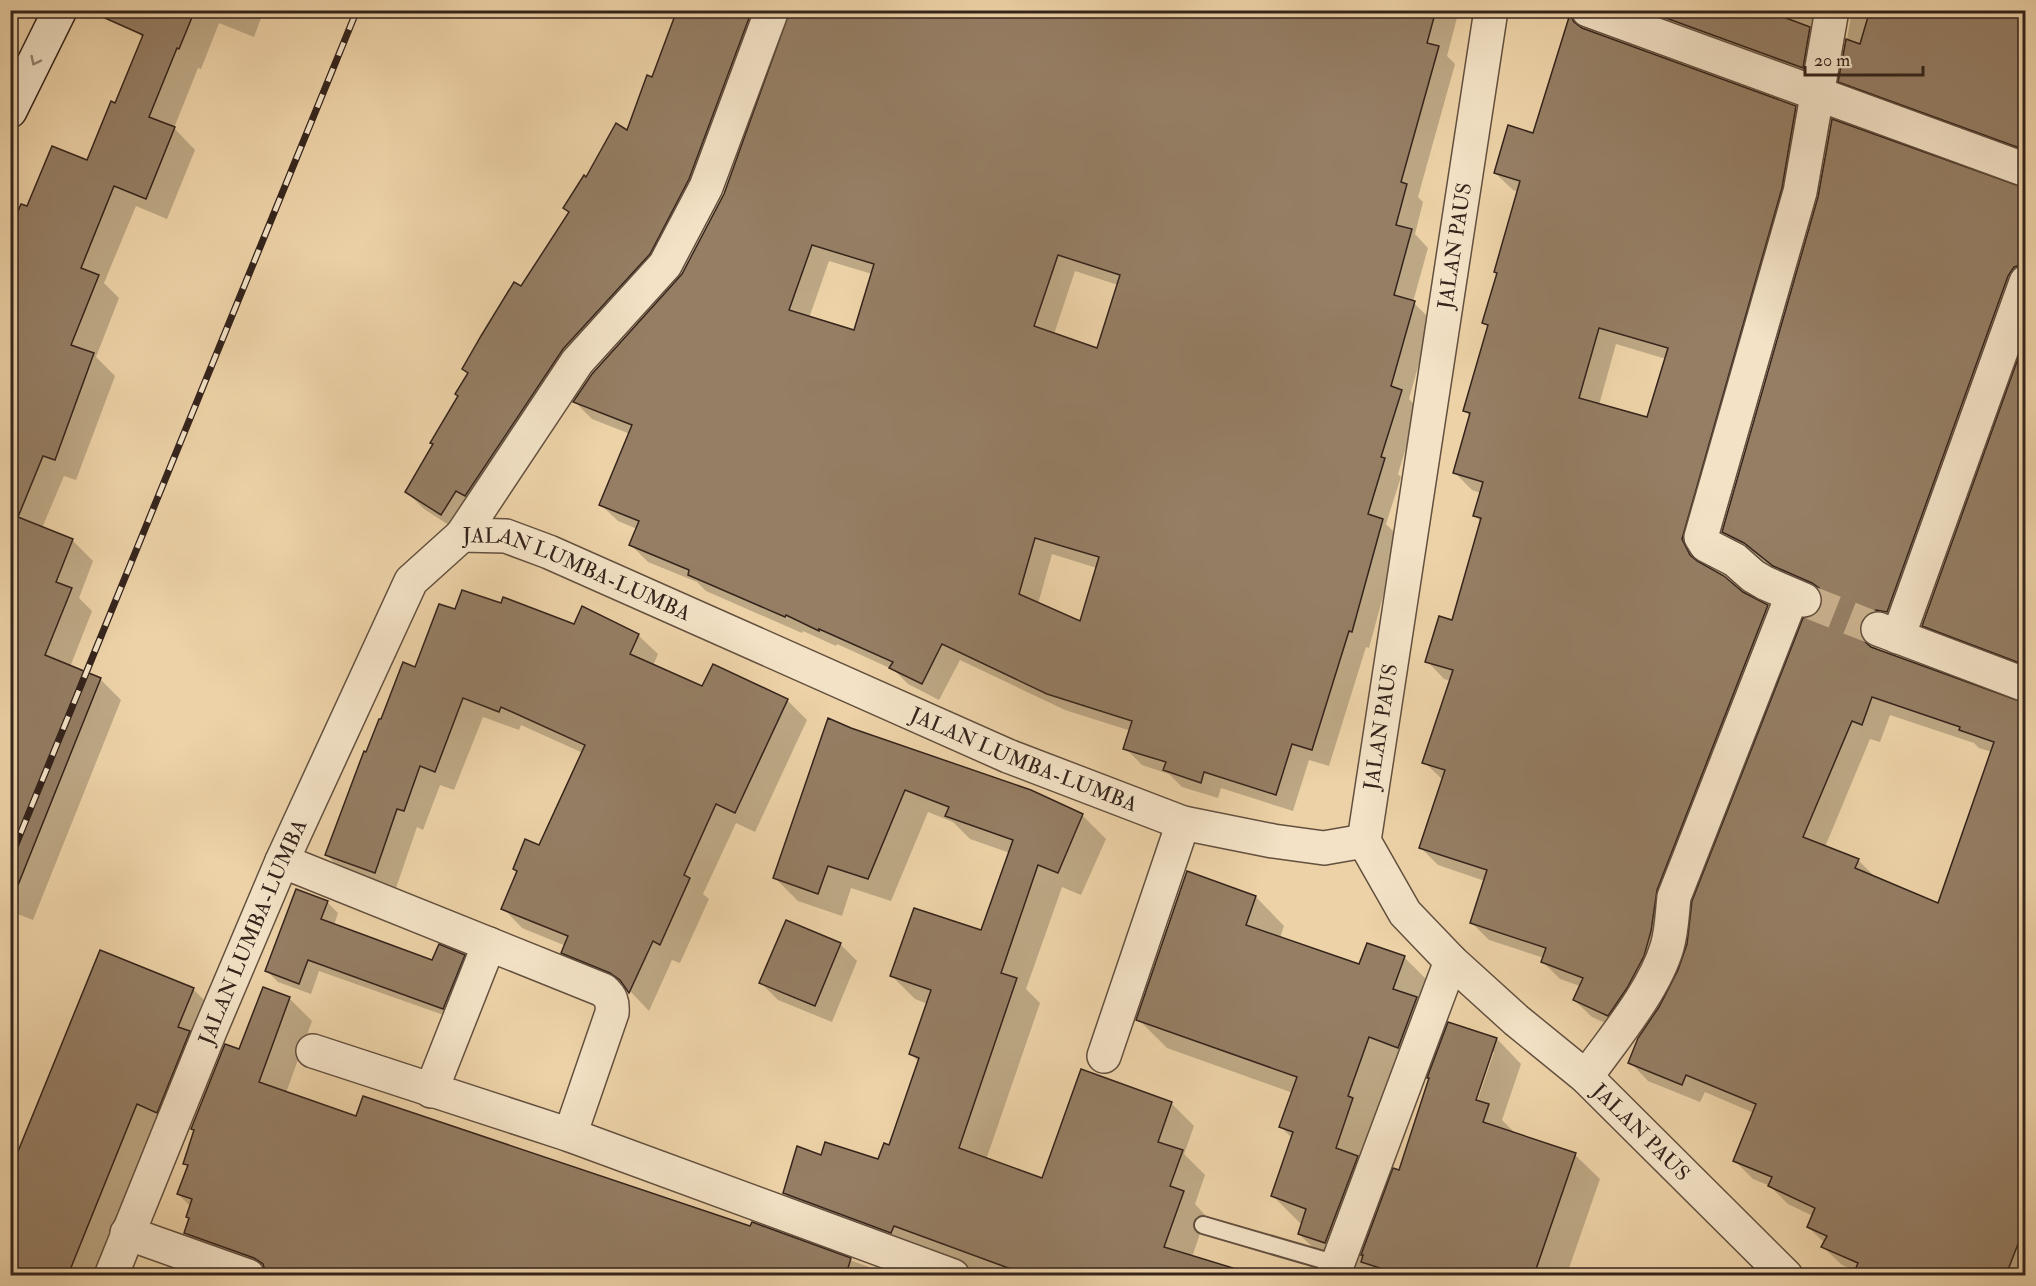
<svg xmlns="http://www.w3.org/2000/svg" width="2036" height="1286" viewBox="0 0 2036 1286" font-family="'IM FELL Double Pica',serif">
  <rect width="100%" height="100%" fill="#edd2a7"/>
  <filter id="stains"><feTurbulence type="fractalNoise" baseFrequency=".00333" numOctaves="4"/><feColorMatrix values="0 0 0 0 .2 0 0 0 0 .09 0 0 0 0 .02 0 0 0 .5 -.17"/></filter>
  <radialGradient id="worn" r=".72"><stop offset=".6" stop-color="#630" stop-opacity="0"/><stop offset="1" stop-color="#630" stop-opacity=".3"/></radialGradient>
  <!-- shadow -->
  <g fill="#0003" fill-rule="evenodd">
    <polygon points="144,10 264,10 254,37 219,23 201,69 198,68 174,128 195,150 167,219 136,206 104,283 119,298 96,357 115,376 76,480 64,476 42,528 72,540 93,561 79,598 92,611 70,667 100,679 121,700 33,920 10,911 10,234 28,208 88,162 116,105 143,38 136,31"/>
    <polygon points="679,10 780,10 705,197 458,531 424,509 407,492 521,288 570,214 565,208 587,179 628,132 653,79"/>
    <path d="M792,10H1459L1447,56L1455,64L1418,197L1423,202L1415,234L1428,248L1413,302L1431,320L1409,399L1418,408L1398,474L1401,477L1386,524L1399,537L1369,648L1366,647L1329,766L1309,760L1293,811L1221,788L1218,798L1182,787L1169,774L1142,765L1125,748L1131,731L1065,710L960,660L939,700L908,684L894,670L837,644L836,646L803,631L802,633L706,591L697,582L648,562L631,545L637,529L618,521L601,505L630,434L592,419L575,402L680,278L724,196ZM829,261L872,274L855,332L809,318ZM1075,271L1118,285L1098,350L1054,334ZM1052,554L1097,568L1081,623L1038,604Z"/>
    <polygon points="1615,10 1845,10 1821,86"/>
    <polygon points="1852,10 2026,10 2026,161 1859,100 1840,81"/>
    <path d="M1570,17L1584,30L1795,107L1813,125L1699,557L1703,566L1743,593L1767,606L1785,623L1625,1032L1592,1017L1574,1000L1580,986L1560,979L1542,961L1544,958L1489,940L1472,923L1485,881L1438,865L1421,848L1443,780L1424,762L1451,681L1444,679L1427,661L1453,622L1481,522L1474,515L1481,493L1472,490L1455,473L1471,417L1465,411L1489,328L1484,323L1519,192L1513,190L1495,173L1534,135ZM1616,344L1666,359L1648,419L1599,405Z"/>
    <path d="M2020,189L2026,190V297L1879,641L1877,650L2019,704L2026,705V1276H1854L1856,1271L1842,1265L1823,1247L1825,1243L1808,1227L1813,1216L1788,1204L1770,1186L1753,1179L1734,1160L1754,1113L1705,1092L1700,1102L1648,1081L1630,1062L1680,971L1815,617L1823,608L1824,598L1794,584L1764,562L1742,550L1724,532ZM1890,715L1974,743L1979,748L1992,752L1939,905L1876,878L1858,860L1825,847L1870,739L1880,742Z"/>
    <polygon points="2026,343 2026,675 1942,644 1924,625"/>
    <polygon points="455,611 638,635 658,654 653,666 703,688 787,700 807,720 755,832 736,823 703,894 709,899 680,963 672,960 649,1011 630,991 582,972 562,952 566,946 522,928 503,908 518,872 515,869 540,847 583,753 521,725 519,730 483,717 454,790 440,785 423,830 417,827 395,891 346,875 327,855 382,721"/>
    <polygon points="850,730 1030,792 1083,816 1106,839 1081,895 1062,887 1026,989 1040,1003 986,1160 1043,1180 1171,1103 1194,1126 1184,1154 1205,1175 1195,1204 1206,1216 1192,1257 1252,1276 969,1276 808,1216 784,1193 822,1157 879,1161 890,1147 919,1062 911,1054 928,1004 915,999 892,976 981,932 1010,853 970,839 953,822 928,812 891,901 851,888 842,916 798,901 775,878"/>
    <path d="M1256,897L1284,926L1280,938L1360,966L1404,957L1433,986L1425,1007L1447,1029L1449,1024L1497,1039L1521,1064L1502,1120L1513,1131L1512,1133L1575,1155L1600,1179L1567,1274L1571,1276H1355L1356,1272L1328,1262L1299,1234L1302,1225L1273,1196L1292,1138L1281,1127L1293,1093L1167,1048L1138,1019ZM1491,1052H1494L1475,1108L1472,1107ZM1398,1065L1429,1076L1431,1079L1400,1172L1388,1188L1368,1167Z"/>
    <polygon points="327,902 338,913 334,925 433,962 464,956 475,967 455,1019 319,971 311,994 278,982 267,971"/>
    <polygon points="840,944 857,961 832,1022 778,1000 761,983"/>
    <polygon points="193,989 217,1013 102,1276 10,1276 10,1174"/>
    <polygon points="289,998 312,1021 286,1093 357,1118 751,1228 753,1224 893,1276 263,1276 209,1256 186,1233 190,1219 191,1207 178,1194 189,1167 185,1163 240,1051"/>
    <polygon points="173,1271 186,1276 171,1276"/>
  </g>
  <!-- building -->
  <g fill="#957e64" stroke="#35241c" stroke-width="1.5" fill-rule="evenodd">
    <polygon points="87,10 195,10 179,49 177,48 149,117 175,127 146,199 114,186 81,268 99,275 71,345 94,353 55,460 43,456 18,517 73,539 56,582 72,588 45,655 101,678 12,900 10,900 10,230 21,204 27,206 52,146 87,160 111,101 115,103 143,35"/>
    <polygon points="677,10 752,10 689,179 650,254 563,349 465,496 456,491 441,515 405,492 433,444 430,443 458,396 455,394 468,373 462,369 481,336 514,282 521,286 569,212 563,208 584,175 586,177 616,123 627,130 647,75 652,77"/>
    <path d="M790,10H1436L1427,43L1439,46L1401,182L1407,184L1396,225L1412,229L1394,295L1415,301L1391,386L1402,390L1381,457L1385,458L1368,514L1383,519L1352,632L1349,631L1312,750L1292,744L1276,795L1204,772L1201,783L1163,770L1166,762L1123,749L1132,721L1047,694L942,644L922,684L889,668L893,662L819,629V631L786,615L785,617L688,575L689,570L629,545L639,521L599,505L632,425L573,402L592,374L682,274L724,194ZM812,245L874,264L854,330L789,310ZM1058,255L1120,275L1097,348L1034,326ZM1035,538L1099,557L1080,621L1019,594Z"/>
    <polygon points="1644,10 1789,10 1786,18 1810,27 1803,68"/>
    <polygon points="1870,10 2025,10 2025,150 1838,82 1846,39 1860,44"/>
    <path d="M1570,14L1574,22L1582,28L1796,106L1782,188L1682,539L1690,555L1697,561L1724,576L1743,592L1768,605L1657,890L1651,931L1644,956L1627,988L1608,1016L1573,1000L1583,978L1541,962L1546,948L1470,923L1487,870L1419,848L1445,770L1422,763L1453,670L1425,662L1439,616L1452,620L1481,518L1473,516L1483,482L1453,473L1470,413L1463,411L1488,325L1482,323L1497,273L1494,272L1520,181L1494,173L1508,125L1533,133ZM1599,328L1668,348L1647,417L1579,398Z"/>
    <path d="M1832,119L2025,188V264L2014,267L2008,276L1887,612L1876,610L1867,614L1861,622L1859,631L1863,640L1871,647L2025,703V1226L2006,1275H1853L1858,1263L1821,1247L1827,1236L1807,1227L1815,1208L1768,1186L1772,1177L1733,1161L1756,1104L1686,1075L1682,1085L1628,1063L1638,1038L1659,1007L1678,970L1687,944L1692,901L1803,618L1815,615L1821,607L1822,597L1819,588L1812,583L1773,566L1744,543L1722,532L1818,197ZM1872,697L1960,727L1959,730L1994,742L1938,903L1855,868L1859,859L1803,837L1852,721L1862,725Z"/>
    <polygon points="2025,339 2025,665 1922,626"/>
    <polygon points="462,590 501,603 503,597 574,624 582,606 639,634 630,654 702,686 713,664 788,699 735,813 716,804 684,875 690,878 660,945 653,941 629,993 620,980 610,973 561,953 568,936 501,909 517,871 513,869 525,839 539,845 585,745 501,707 499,712 463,698 435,772 420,766 404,811 397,809 375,873 325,855 364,751 366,752 379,719 381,719 403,662 415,667 439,604 455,609"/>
    <polygon points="828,718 851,728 1031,790 1083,814 1058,873 1038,865 1001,973 1017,978 959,1148 1042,1178 1081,1069 1172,1102 1158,1142 1183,1150 1170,1186 1184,1191 1164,1247 1233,1268 1232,1275 1009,1275 1011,1269 894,1226 891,1233 783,1193 797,1146 821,1155 825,1142 878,1159 884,1143 889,1145 919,1058 909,1054 931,990 890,976 914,908 981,930 1013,840 945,816 949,807 905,790 868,879 828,866 818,894 773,878"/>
    <polygon points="1187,871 1256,896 1246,925 1359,964 1367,943 1405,956 1393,989 1417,997 1398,1048 1369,1037 1348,1096 1353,1098 1336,1148 1358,1156 1325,1243 1298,1234 1306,1209 1271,1196 1293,1132 1279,1127 1297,1077 1136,1020"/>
    <polygon points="296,889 328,901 321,919 432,960 439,944 465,955 443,1009 308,960 299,984 265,971"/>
    <polygon points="786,920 841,943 815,1006 759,983"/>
    <polygon points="100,950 194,988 178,1027 190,1031 157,1113 137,1104 68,1275 10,1275 10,1171"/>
    <polygon points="263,987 290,997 259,1082 356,1116 363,1096 750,1226 752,1222 851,1258 846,1275 266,1275 263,1264 254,1258 184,1233 189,1218 186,1217 192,1199 177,1194 188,1165 183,1164 194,1130 191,1129 225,1044 239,1049"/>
    <polygon points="1448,1022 1497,1038 1476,1100 1489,1104 1483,1122 1576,1153 1534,1275 1402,1275 1361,1262 1363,1255 1361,1255 1393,1168 1399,1170 1429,1078 1427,1078"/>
  </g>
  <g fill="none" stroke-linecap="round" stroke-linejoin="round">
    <!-- minor-tunnel -->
    <polyline stroke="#c8af8b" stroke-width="33" stroke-dasharray="33 16" stroke-linecap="butt" points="1804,600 1877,629"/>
    <defs>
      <polyline id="service" points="1203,1225 1337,1264"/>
      <g id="minor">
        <polyline points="1588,10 2026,170"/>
        <polyline points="462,535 577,362 665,265 706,187 772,10"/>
        <polyline points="1804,600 1765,583 1753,576 1735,560 1706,545 1701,537 1800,192 1832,10"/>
        <polyline points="1878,629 2026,685"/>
        <polyline points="1898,637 2026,282"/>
        <path d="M282,861L603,990C611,997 613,1002 612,1013L570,1135"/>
        <polyline points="313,1051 570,1135 953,1276"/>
        <polyline points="1104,1056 1183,823"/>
        <path d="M1586,1077C1613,1039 1654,991 1667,947C1672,930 1672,914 1674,897L1792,596"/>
        <polyline points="431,1091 489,944"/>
        <polyline points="1333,1276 1451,961"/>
      </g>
      <g id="tertiary">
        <path id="s1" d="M1491,10L1364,841L1405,913L1451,961L1516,1020L1586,1077L1786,1276"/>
        <polyline points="127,1233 248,1276"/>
        <path id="s2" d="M111,1276L210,1031L282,861L411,581L462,535L506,536L549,552L1008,756L1183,823L1273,841L1324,848L1364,841"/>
      </g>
      <polyline id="secondary" points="10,111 60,10"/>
    </defs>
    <!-- service casing -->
    <use href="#service" stroke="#63503f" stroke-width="20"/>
    <!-- minor casing -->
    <use href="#minor" stroke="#63503f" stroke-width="36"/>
    <!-- tertiary casing -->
    <use href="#tertiary" stroke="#63503f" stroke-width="36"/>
    <!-- secondary casing -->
    <use href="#secondary" stroke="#35241c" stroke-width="36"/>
    <!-- service -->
    <use href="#service" stroke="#f3e2c6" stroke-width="16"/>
    <!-- minor -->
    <use href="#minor" stroke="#f3e2c6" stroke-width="33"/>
    <!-- tertiary -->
    <use href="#tertiary" stroke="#f3e2c6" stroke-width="33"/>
    <!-- secondary -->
    <use href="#secondary" stroke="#f3e2c6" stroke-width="33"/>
    <defs>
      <polyline id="rail" points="10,859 357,10"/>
    </defs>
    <!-- rail casing -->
    <use href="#rail" stroke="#35241c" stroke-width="7"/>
    <!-- rail -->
    <use href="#rail" stroke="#f3e2c6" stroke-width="4.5" stroke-dasharray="14" stroke-linecap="butt"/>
  </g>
  <!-- one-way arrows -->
  <defs><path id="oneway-chevron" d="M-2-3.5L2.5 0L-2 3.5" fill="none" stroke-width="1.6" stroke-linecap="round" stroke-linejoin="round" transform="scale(1.5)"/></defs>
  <use stroke="#948371" href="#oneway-chevron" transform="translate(35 61) rotate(116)"/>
  <g text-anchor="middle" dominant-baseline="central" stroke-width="4.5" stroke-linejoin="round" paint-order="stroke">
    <!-- street labels -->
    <g font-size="21" fill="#35241c" stroke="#f3e2c6">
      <text transform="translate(1455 246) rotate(-81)">JALAN PAUS</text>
      <text stroke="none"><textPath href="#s2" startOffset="948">JALAN LUMBA-LUMBA</textPath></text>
      <text transform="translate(1381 727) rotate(-81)">JALAN PAUS</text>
      <text stroke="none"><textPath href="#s2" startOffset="1434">JALAN LUMBA-LUMBA</textPath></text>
      <text stroke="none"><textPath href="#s2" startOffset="372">JALAN LUMBA-LUMBA</textPath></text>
      <text stroke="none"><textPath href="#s1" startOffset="1246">JALAN PAUS</textPath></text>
    </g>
  </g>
  <!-- margin -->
  <rect width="2036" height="1286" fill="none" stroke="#edd2a7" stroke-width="36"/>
  <rect x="12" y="12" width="2012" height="1262" fill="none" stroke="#35241c" stroke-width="3"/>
  <rect x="18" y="18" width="2000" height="1250" fill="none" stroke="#35241c" stroke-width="1.5"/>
  <!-- scale -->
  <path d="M1805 66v9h118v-9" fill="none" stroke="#35241c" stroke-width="3"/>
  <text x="1814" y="66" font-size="18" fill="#35241c" stroke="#f3e2c6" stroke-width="4.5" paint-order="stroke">20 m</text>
  <rect width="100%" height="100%" filter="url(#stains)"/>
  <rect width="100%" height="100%" fill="url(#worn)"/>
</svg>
